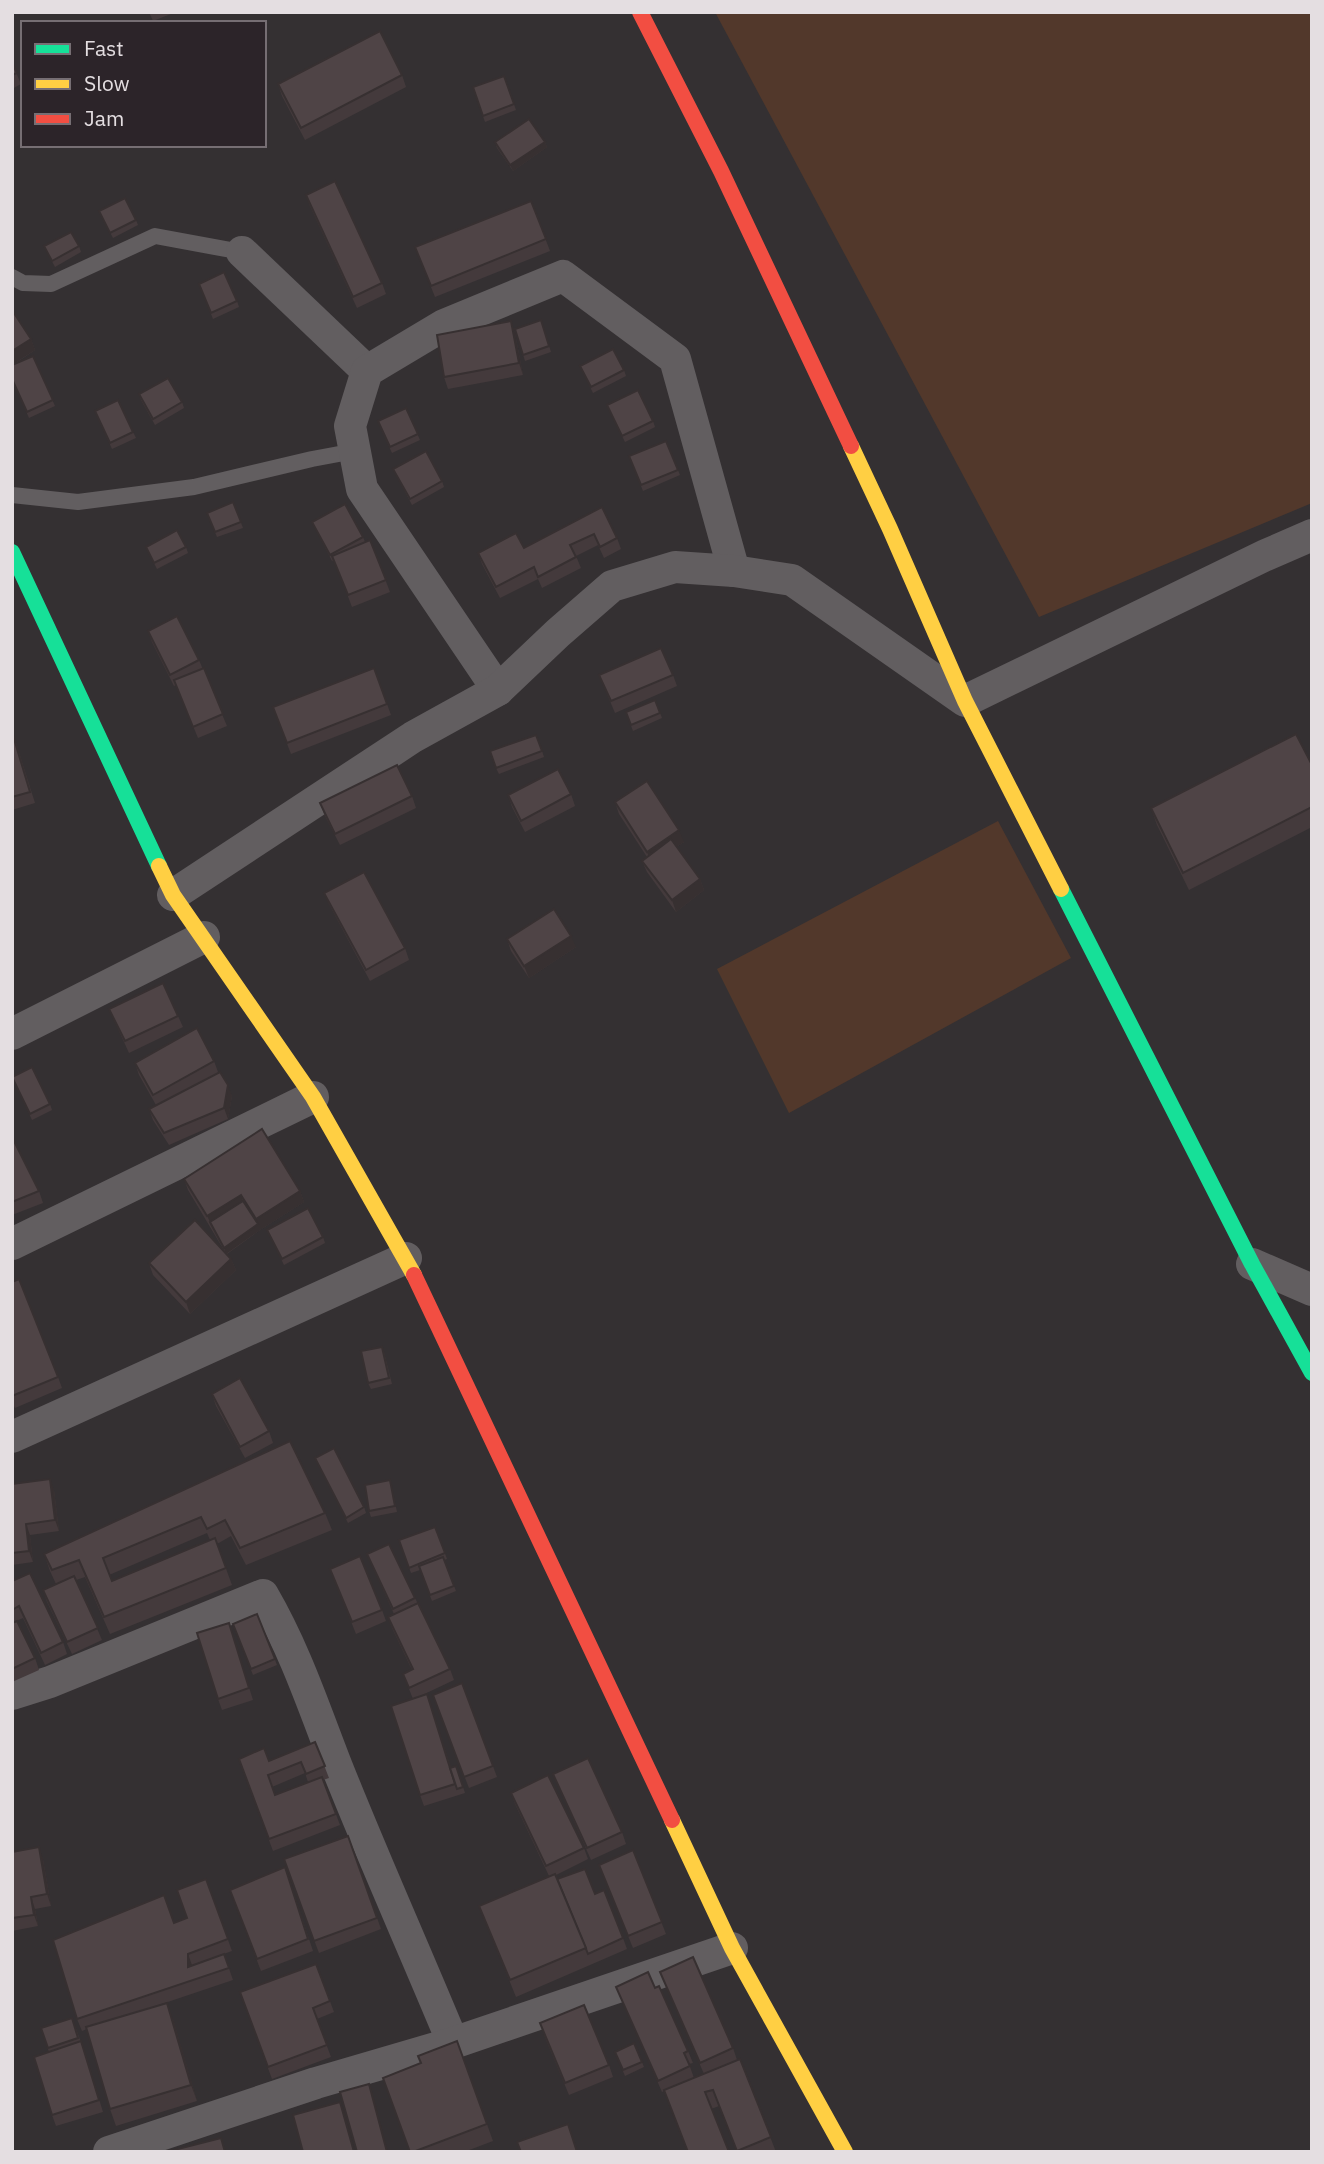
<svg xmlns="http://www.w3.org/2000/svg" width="1324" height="2164" viewBox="0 0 1324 2164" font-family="'IBM Plex Sans',sans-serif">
  <rect width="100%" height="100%" fill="#343032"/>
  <!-- green -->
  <g fill="#52382b">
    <polygon points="715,12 1312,12 1312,503 1039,617"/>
    <polygon points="998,821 1071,958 789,1113 717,969"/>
  </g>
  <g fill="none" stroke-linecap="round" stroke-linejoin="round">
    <!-- lane -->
    <g stroke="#625e60" stroke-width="16">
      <polyline points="12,277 23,283 51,284 155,236 242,252"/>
      <polyline points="12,495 78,502 194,487 312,459 355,451"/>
    </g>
    <!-- street -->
    <g stroke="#625e60" stroke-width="32">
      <polyline points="242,252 367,371"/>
      <polyline points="498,690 362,489 350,426 367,371 444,325 563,276 675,359 734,571"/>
      <polyline points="173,895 413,737 498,690 558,633 612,586 675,567 734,571 792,580 965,701 1266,555 1312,535"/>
      <polyline points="12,1034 204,937"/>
      <polyline points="12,1244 313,1097"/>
      <polyline points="1252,1264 1312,1290"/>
      <polyline points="12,1437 406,1258"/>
      <path d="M12,1694L50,1682L263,1595C295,1650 314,1708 337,1767C374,1860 415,1951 453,2043"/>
      <polyline points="109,2152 316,2083 453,2043 732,1948"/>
    </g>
    <!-- fast -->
    <g stroke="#16e098" stroke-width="16">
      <polyline points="12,552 159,866"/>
      <polyline points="1061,889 1252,1264 1312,1373"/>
    </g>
    <!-- slow -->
    <g stroke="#ffcf43" stroke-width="16">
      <polyline points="851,446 890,529 965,701 1061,889"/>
      <polyline points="159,866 173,895 313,1097 414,1275"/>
      <polyline points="672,1820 732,1948 845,2152"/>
    </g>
    <!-- jam -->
    <g stroke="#f24e42" stroke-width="16">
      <polyline points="640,12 721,171 851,446"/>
      <polyline points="414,1275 672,1820"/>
    </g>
  </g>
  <!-- wall -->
  <g fill="#443a3c" fill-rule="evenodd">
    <polygon points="149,12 176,12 153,21"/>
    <polygon points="12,63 21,84 12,89"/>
    <polygon points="402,75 406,87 305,140 282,96 278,84"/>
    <polygon points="504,76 516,110 485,122 473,87"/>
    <polygon points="495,142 545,142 547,147 513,171 497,148"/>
    <polygon points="306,195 382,283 386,294 357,308 310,206"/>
    <polygon points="531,201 550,251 435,297 415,247"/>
    <polygon points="99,211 136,220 138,225 113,238"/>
    <polygon points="44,246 79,246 81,252 55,267"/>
    <polygon points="199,284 237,301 239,307 213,319"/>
    <polygon points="12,310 31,339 35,350 13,365 33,356 55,406 29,418 12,380"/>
    <polygon points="541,320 551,352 525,361 515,329"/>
    <polygon points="511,321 515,333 523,375 448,389 444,377"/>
    <polygon points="580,366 624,370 626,376 593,393"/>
    <polygon points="139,394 182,402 184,408 155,425 141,400"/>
    <polygon points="607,405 653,421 655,427 625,442"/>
    <polygon points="406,408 420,440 392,453 380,427"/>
    <polygon points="97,416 133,432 136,438 112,449"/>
    <polygon points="666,441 680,475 643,491 629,456"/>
    <polygon points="393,469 442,481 444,487 412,505"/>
    <polygon points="233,502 243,528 217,537 207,513"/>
    <polygon points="602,507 617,538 621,549 604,558 598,545 576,556 581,568 542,588 538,579 500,598 482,564 478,553 524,548"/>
    <polygon points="312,522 363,537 365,542 370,540 390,592 352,607 334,560 332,561"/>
    <polygon points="146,547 186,547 188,553 157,569"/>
    <polygon points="148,631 199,660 227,726 198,738 176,685 174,686 152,642"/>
    <polygon points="374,668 391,715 291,754 273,707"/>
    <polygon points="599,675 673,675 677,686 615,713"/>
    <polygon points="655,700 662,718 633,731 626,712"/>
    <polygon points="12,730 35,803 12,810"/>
    <polygon points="542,751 544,757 499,774 496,768"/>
    <polygon points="1312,765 1312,827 1189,890 1157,825 1151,808"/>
    <polygon points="571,794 575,806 525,832 512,807 508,795"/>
    <polygon points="412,796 416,808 340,845 324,814 320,803"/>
    <polygon points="615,802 684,842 676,847 700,879 704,890 676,912 647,872 642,861 647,857 619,814"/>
    <polygon points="324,893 405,948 409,960 370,981 329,904"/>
    <polygon points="507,939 576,947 529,978 511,951"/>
    <polygon points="109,1009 178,1016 183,1027 129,1053"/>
    <polygon points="214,1061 218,1072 232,1096 228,1119 169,1145 153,1120 149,1109 156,1105 139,1075 135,1063"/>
    <polygon points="12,1077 50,1104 52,1110 32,1120"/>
    <polygon points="12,1137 39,1191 43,1203 12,1215"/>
    <polygon points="184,1179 300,1191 304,1202 260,1230 227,1254 231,1259 236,1270 190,1314 153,1275 149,1263 225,1252 188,1190"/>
    <polygon points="267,1230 323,1237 325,1243 284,1265"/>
    <polygon points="12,1282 58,1377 62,1388 15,1408 12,1402"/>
    <polygon points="384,1352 392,1384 371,1389 368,1383"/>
    <polygon points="212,1394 269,1431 273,1443 245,1458 216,1406"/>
    <path d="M290,1441L325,1513L332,1530L246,1565L231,1536L217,1544L232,1585L110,1634L85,1577L76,1580L102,1640L72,1654L47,1602L43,1590L56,1584L50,1571L44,1554ZM207,1533L210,1540L112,1581L109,1575Z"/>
    <polygon points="315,1458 364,1507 366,1513 348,1523"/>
    <polygon points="390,1480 397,1512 371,1517 369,1511"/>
    <polygon points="12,1484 54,1490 59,1531 30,1535 33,1562 12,1565"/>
    <polygon points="435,1527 447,1559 444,1560 456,1591 432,1601 420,1570 411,1573 399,1540"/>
    <polygon points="367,1554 415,1598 450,1669 454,1680 416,1698 431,1706 451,1768 456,1766 465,1793 424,1806 420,1795 413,1699 403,1674 412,1670 392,1628 388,1617 394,1614"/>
    <polygon points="330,1569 382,1610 386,1621 356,1634"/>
    <polygon points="12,1581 63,1642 67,1654 45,1665 23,1618 12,1623"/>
    <polygon points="257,1614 277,1665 253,1675 233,1624"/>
    <polygon points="12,1623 35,1658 39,1670 12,1682"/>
    <polygon points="229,1623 253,1700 222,1710 218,1699"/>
    <polygon points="462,1683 497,1777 469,1788 433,1695"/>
    <path d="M315,1742L329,1778L323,1780L340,1825L273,1851L239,1759L269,1761ZM305,1773L308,1782L275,1795L272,1787Z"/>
    <polygon points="553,1774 622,1832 626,1844 591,1860"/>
    <polygon points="511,1793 584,1848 588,1859 556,1875 557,1879 595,1894 623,1938 627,1949 516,1997 479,1906 549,1876 515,1804"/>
    <polygon points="348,1836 381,1929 319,1953 284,1859"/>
    <polygon points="633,1850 666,1934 633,1948 599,1865"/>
    <polygon points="12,1852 43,1859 51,1906 35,1909 38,1926 12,1931"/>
    <polygon points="285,1867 313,1951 261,1971 230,1890"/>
    <polygon points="206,1879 232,1951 192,1965 224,1954 233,1980 141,2011 173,2019 197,2101 116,2126 110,2109 87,2029 82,2031 77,2019 174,1923 187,1918"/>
    <polygon points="316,1964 334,2012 317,2019 331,2057 272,2079 240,1992"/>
    <polygon points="660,1972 733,2048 737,2060 715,2070 740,2059 776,2152 737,2152 719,2106 711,2109 664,2091 662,2092 616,1987 655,1988 688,2051 693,2063 689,2064 694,2078 704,2074"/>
    <polygon points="72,2018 85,2053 103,2112 56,2126 52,2115 49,2052 41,2028"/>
    <polygon points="544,2035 609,2065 613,2077 569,2095"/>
    <polygon points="457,2041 493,2141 464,2152 410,2152 421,2063"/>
    <polygon points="634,2043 644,2067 625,2076 615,2052"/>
  </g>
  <!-- shaded-wall -->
  <g fill="#373031">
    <polygon points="545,142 547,147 513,171 510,165"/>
    <polygon points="511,321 515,333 523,375 519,363"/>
    <polygon points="31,339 35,350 12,365 12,351"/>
    <polygon points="679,830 684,842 651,863 647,852"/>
    <polygon points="700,879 704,890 676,912 672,900"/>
    <polygon points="571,936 576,947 529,978 524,966"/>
    <polygon points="228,1085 232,1096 228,1119 224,1108"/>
    <polygon points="300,1191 304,1202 260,1230 226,1254 224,1248 258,1224 256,1219"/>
    <polygon points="241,1195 245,1207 210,1222 207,1216"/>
    <polygon points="231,1259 236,1270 190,1314 186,1302"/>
    <polygon points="50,1479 54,1490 59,1531 55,1520"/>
    <polygon points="26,1524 30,1535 33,1562 29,1551"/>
    <polygon points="39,1847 43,1859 51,1906 47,1894"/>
    <polygon points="31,1897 35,1909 38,1926 34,1915"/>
    <polygon points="188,1954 192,1965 188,1967"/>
    <polygon points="167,2003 173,2019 197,2101 191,2085"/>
    <polygon points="369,2084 373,2095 388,2152 387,2152"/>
    <polygon points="340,2102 345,2113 355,2152 354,2152"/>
  </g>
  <!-- building -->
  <g fill="#4f4446" stroke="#373031" stroke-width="2">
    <polygon points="380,31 402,75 301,128 278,84"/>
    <polygon points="12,63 17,73 12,75"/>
    <polygon points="504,76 514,104 483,116 473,87"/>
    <polygon points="529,119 545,142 510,165 495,142"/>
    <polygon points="335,181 382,283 353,297 306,195"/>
    <polygon points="125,198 136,220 110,233 99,211"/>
    <polygon points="531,201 546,239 431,286 415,247"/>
    <polygon points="71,232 79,246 52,261 44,246"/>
    <polygon points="224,272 237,301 211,313 199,284"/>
    <polygon points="12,310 31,339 12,351"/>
    <polygon points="541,320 549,346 523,355 515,329"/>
    <polygon points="511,321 519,363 444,377 437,335"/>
    <polygon points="613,349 624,370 591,387 580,366"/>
    <polygon points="33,356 53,400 27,412 12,379 12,365"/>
    <polygon points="168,378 182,402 153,419 139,394"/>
    <polygon points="638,390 653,421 622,436 607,405"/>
    <polygon points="118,400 133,432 110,443 95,411"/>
    <polygon points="406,408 418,434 390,447 378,421"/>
    <polygon points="666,441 678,470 641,485 629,456"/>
    <polygon points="426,451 442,481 410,499 393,469"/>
    <polygon points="233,502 241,522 215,532 207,513"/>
    <polygon points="345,504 363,537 330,555 312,522"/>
    <polygon points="602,507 617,538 600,547 594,534 570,545 576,557 538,577 534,567 496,587 478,553 516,533 524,548"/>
    <polygon points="177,530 186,547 154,563 146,547"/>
    <polygon points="370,540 386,580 348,595 332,556"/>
    <polygon points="177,616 199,660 170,675 148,631"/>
    <polygon points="661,648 673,675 611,701 599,675"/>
    <polygon points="204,668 223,714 193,727 174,680"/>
    <polygon points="374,668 387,704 287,743 273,707"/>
    <polygon points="655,700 660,713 631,725 626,712"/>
    <polygon points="12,732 30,792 12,797"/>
    <polygon points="1296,734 1312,765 1312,807 1183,873 1151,808"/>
    <polygon points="536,735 542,751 496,768 490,751"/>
    <polygon points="397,765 412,796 335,834 320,803"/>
    <polygon points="558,769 571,794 521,821 508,795"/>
    <polygon points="647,781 679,830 647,852 615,802"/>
    <polygon points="671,839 700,879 672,900 642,861"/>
    <polygon points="364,872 405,948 366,970 324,893"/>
    <polygon points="554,909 571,936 524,966 507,939"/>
    <polygon points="163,983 178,1016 125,1041 109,1009"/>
    <polygon points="197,1028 214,1061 153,1095 135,1063"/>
    <polygon points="32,1067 50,1104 30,1114 12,1077"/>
    <polygon points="220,1072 228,1085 224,1108 164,1133 149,1109"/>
    <polygon points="262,1129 300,1191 256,1219 241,1195 207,1216 184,1179"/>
    <polygon points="12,1137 39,1191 12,1202"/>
    <polygon points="243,1201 258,1224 224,1248 210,1222"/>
    <polygon points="308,1208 323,1237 282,1259 267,1230"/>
    <polygon points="195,1220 231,1259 186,1302 149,1263"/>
    <polygon points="19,1279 58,1377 12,1396 12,1282"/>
    <polygon points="382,1347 389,1378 368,1383 361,1351"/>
    <polygon points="240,1378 269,1431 240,1447 212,1394"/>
    <polygon points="290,1441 325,1513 240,1548 225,1520 207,1529 201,1517 103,1558 112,1581 215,1538 226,1568 104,1617 79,1560 52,1570 44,1554"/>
    <polygon points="334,1448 364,1507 346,1518 315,1458"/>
    <polygon points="50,1479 55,1520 26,1524 29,1551 12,1553 12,1484"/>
    <polygon points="390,1480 395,1506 369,1511 365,1485"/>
    <polygon points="435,1527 445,1553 409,1568 399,1540"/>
    <polygon points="389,1544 415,1598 393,1609 367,1554"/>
    <polygon points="360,1556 382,1610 352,1622 330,1569"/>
    <polygon points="443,1557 454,1586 430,1595 419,1566"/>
    <polygon points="30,1573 63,1642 41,1653 19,1606 12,1610 12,1581"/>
    <polygon points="74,1576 98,1628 67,1642 43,1590"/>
    <polygon points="418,1603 450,1669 409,1688 403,1674 413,1669 388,1617"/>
    <polygon points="257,1614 275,1659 251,1669 233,1624"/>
    <polygon points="17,1621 35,1658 12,1669 12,1623"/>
    <polygon points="229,1623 249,1688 218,1699 197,1633"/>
    <polygon points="462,1683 493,1766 464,1777 433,1695"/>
    <polygon points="427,1694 455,1784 420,1795 391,1706"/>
    <polygon points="315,1742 325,1766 306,1774 301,1762 268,1775 275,1795 322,1777 336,1814 269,1839 239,1759 264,1748 269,1761"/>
    <polygon points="588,1758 622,1832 587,1848 553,1774"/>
    <polygon points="456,1766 463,1787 457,1789 450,1768"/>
    <polygon points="548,1775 584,1848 546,1866 511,1793"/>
    <polygon points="348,1836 377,1918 314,1941 284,1859"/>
    <polygon points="39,1847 47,1894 31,1897 34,1915 12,1918 12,1852"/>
    <polygon points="633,1850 662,1922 628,1936 599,1865"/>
    <polygon points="285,1867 308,1939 257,1959 230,1890"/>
    <polygon points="585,1869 595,1894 604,1890 623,1938 588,1954 557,1879"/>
    <polygon points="555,1874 586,1948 510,1980 479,1906"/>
    <polygon points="206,1879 228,1939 188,1954 188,1967 224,1954 229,1968 77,2019 53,1940 164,1895 174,1923 187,1918 177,1890"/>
    <polygon points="693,1957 733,2048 700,2063 660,1972"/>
    <polygon points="316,1964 330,2001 313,2008 327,2045 268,2067 240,1992"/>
    <polygon points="648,1972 655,1988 659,1986 688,2051 684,2053 690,2066 658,2081 616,1987"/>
    <polygon points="167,2003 191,2085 110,2109 86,2027"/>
    <polygon points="584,2005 609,2065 565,2083 540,2023"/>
    <polygon points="72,2018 78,2038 48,2048 41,2028"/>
    <polygon points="81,2041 99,2100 52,2115 34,2057"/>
    <polygon points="457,2041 487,2124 413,2152 410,2152 383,2078 421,2063 418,2056"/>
    <polygon points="634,2043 642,2062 623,2070 615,2052"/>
    <polygon points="740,2059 771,2137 737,2151 713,2090 705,2092 729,2152 688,2152 664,2090"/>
    <polygon points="369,2084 387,2152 357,2152 340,2092"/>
    <polygon points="340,2102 354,2152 303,2152 293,2115"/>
    <polygon points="568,2124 577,2152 521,2152 517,2142"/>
    <polygon points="221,2138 225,2152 166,2152"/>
  </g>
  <!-- border -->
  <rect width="1324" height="2164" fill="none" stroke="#e4dee1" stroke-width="28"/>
  <!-- legend -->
  <rect x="21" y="21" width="245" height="126" fill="#2c2429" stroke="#766e73" stroke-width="2"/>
  <rect x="35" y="44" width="35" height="10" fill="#16e098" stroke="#766e73" stroke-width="2"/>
  <text x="84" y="56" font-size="21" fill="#e4dee1">Fast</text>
  <rect x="35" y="79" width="35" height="10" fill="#ffcf43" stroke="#766e73" stroke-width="2"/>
  <text x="84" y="91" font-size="21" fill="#e4dee1">Slow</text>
  <rect x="35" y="114" width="35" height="10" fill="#f24e42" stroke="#766e73" stroke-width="2"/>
  <text x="84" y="126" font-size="21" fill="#e4dee1">Jam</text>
</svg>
